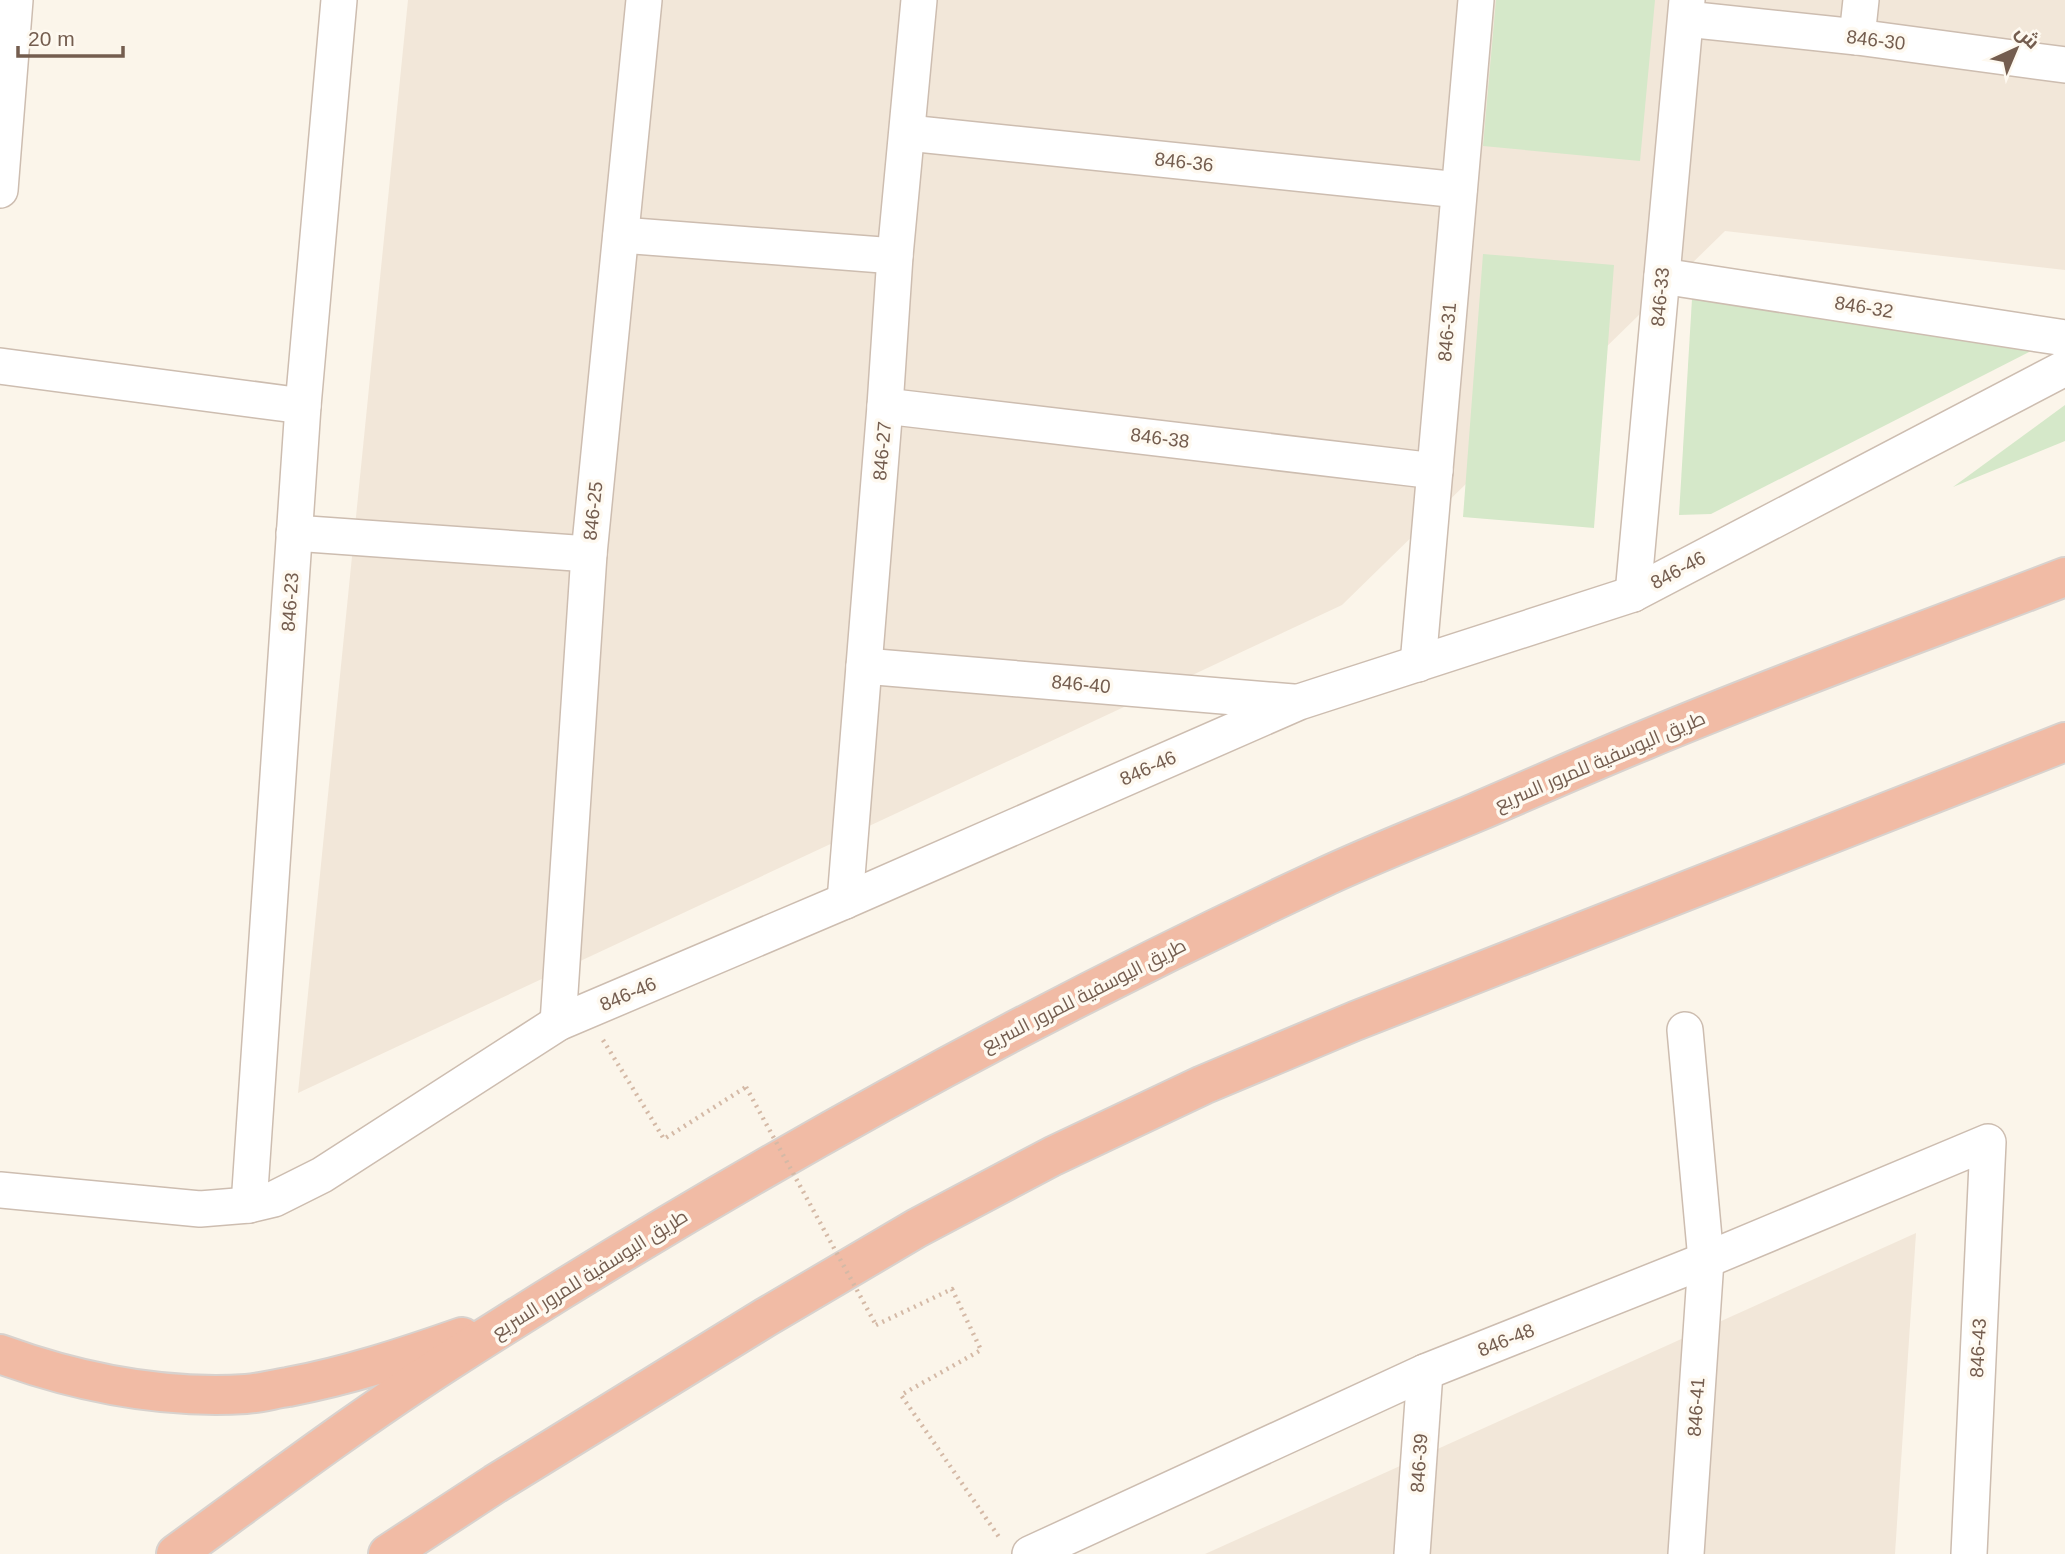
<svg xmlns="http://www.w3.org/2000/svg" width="2065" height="1554" viewBox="0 0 2065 1554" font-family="Helvetica,Cairo,sans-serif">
  <rect width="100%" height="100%" fill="#fbf5ea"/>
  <!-- residential -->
  <g fill="#f2e7d9">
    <polygon points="408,0 2065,0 2065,270 1725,231 1342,605 298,1093"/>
    <polygon points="1916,1233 1895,1554 1205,1554"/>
  </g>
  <!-- green -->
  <g fill="#d5e8c9">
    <polygon points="1496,0 1655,0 1640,161 1483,146"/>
    <polygon points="1483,254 1614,265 1594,528 1463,517"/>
    <polygon points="1692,299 2037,348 1711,514 1679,515"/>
    <polygon points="2065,405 2065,441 1953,487"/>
  </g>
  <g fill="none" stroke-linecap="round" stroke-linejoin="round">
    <defs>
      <g id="street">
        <polyline points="1686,19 1857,37 2065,65"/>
        <polyline points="1857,37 1861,0"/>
        <polyline points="908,133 1459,190"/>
        <polyline points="0,190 15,0"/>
        <polyline points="621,235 895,256"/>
        <polyline points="1662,276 2065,338"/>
        <polyline points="0,366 303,406"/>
        <polyline points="885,406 1435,471"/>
        <polyline points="294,533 589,554"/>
        <polyline points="1633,594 1687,0"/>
        <polyline points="1418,664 1476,0"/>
        <polyline points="864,666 1293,702"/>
        <polyline points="845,901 885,406 895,256 919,0"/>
        <polyline points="558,1023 589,554 644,0"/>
        <polyline points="1685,1030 1706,1260 1686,1554"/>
        <polyline points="0,1190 200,1209 249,1205 274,1199 322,1175 558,1023 845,901 1299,702 1633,594 2065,368"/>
        <polyline points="249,1205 303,406 339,0"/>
        <polyline points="1030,1554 1425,1372 1706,1260 1988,1142 1969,1554"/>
        <polyline points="1412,1554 1425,1372"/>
      </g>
      <g id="highway">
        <path d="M0,1354C77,1382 163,1399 246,1394C260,1393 274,1389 288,1387C347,1376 405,1357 462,1337"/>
        <path d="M176,1554C265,1489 354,1422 447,1362C727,1182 1018,1020 1320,879C1371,855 1425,834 1477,812C1533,788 1589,763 1645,740C1783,682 1925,631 2065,577"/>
        <polyline points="388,1554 495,1484 766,1317 917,1228 1053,1156 1203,1085 1355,1021 2065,742"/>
      </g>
    </defs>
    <!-- street casing -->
    <use href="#street" stroke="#cdbdb0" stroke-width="38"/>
    <!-- highway casing -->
    <use href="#highway" stroke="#d8d2ce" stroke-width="42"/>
    <!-- path -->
    <g stroke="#d4b9a6" stroke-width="4.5" stroke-dasharray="2 5" stroke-linecap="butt">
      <polyline points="603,1040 664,1139 746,1087"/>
      <polyline points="876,1325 952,1289 981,1350 901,1395 999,1537"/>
    </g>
    <!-- street -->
    <use href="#street" stroke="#fff" stroke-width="35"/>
    <!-- highway -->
    <use href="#highway" stroke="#f1bba5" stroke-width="38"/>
    <!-- path-bridge -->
    <polyline stroke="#d4b9a6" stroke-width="4.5" stroke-dasharray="2 5" stroke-linecap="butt" points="746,1087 876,1325"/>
  </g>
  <g text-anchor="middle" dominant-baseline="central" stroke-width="7" stroke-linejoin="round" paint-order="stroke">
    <!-- street labels -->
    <g font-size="19" fill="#745d4f" stroke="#fef9f0">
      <text transform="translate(1876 40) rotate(7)">846-30</text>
      <text transform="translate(1184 162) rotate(6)">846-36</text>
      <text transform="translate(1660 297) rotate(-85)">846-33</text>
      <text transform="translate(1864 307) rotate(9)">846-32</text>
      <text transform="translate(1447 332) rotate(-85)">846-31</text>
      <text transform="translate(1160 438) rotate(7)">846-38</text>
      <text transform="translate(882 451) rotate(-85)">846-27</text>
      <text transform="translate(593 511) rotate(-84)">846-25</text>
      <text transform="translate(1678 570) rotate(-28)">846-46</text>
      <text transform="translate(290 602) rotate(-86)">846-23</text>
      <text transform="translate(1081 684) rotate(5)">846-40</text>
      <text transform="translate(1600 761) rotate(-23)">طريق اليوسفية للمرور السريع</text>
      <text transform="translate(1148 768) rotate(-24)">846-46</text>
      <text transform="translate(628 994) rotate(-23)">846-46</text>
      <text transform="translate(1084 995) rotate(-27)">طريق اليوسفية للمرور السريع</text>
      <text transform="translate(590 1274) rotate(-32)">طريق اليوسفية للمرور السريع</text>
      <text transform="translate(1506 1340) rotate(-22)">846-48</text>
      <text transform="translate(1978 1348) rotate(-87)">846-43</text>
      <text transform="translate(1696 1407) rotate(-86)">846-41</text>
      <text transform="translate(1419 1463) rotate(-86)">846-39</text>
    </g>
  </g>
  <!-- north arrow -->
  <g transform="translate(2016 49) rotate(44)" stroke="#fef9f0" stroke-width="5" paint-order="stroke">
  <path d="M0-5L12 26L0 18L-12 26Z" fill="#745d4f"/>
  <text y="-10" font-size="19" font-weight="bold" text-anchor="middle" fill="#745d4f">ش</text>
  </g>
  <!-- scale -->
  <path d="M18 46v10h105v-10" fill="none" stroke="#745d4f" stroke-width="3.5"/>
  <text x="28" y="46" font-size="21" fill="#745d4f" stroke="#fef9f0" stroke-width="5" paint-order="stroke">20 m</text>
</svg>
